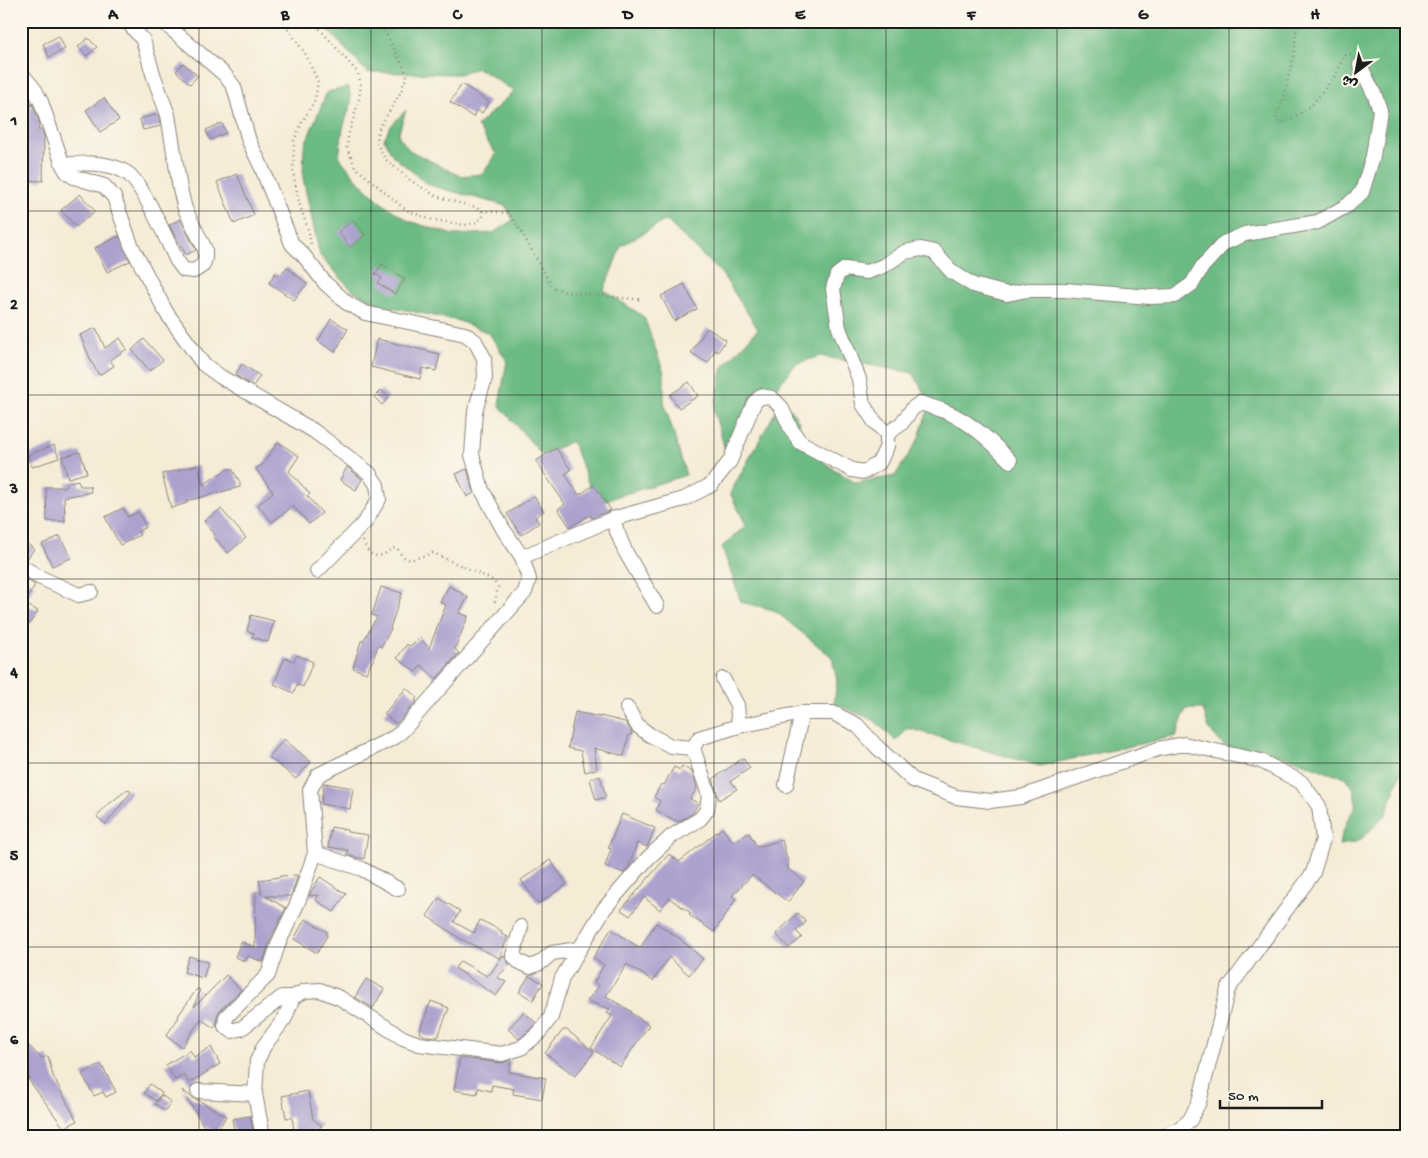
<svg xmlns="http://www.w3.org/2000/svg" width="1428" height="1158" viewBox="0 0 1428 1158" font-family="'Gochi Hand','Playpen Sans Arabic',sans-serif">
  <rect width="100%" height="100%" fill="#fbf7ec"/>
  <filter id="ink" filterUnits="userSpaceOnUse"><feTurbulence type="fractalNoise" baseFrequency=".02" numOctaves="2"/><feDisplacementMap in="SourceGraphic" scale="10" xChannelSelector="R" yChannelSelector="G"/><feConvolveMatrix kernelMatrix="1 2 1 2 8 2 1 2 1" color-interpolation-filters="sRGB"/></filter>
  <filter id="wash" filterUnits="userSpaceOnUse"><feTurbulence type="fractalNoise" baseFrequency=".0096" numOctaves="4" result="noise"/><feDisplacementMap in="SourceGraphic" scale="20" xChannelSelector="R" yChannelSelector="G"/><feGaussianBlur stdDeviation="1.12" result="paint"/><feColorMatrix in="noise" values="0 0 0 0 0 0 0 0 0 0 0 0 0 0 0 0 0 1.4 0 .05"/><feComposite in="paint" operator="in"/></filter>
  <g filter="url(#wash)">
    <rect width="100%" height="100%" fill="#f5ecd6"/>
    <!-- forest -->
    <polygon fill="#6dbb84" stroke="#446c50" points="319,21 1407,21 1407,768 1402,769 1386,815 1359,841 1339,845 1347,821 1356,805 1354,789 1346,777 1329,773 1289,757 1224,746 1209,729 1203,709 1186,709 1176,736 1040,766 908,728 896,741 874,720 834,704 837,681 832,657 774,610 741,602 722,547 746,525 730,493 778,407 791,409 799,422 801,445 829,466 856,483 895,476 918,440 930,404 913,373 820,356 796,364 725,450 714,411 723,367 758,329 722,274 666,220 621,246 604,290 644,317 664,373 664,402 686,475 596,503 572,441 542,455 499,405 507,361 489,333 459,321 381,305 352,290 320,256 303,178 304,147 327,92 349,87 351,103 343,128 339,157 356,178 383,204 409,221 453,235 493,233 513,220 506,206 429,185 393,156 384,139 390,127 406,110 398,135 409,150 460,176 483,174 496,154 477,126 514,91 478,68 459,74 367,72"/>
    <g id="blocks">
      <!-- building -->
      <g fill="#aca2ce">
        <polygon points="59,36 65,49 49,57 43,44"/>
        <polygon points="88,38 97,47 87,56 78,47"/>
        <polygon points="183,63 198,76 190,84 176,71"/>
        <polygon points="462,84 489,102 482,113 477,110 473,117 450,102"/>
        <polygon points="104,98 119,120 100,132 86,110"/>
        <polygon points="32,103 40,124 38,130 42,130 44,138 43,181 21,180 21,130 25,130"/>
        <polygon points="158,114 161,126 143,130 140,119"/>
        <polygon points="222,123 226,133 210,140 206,130"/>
        <polygon points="237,174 254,215 234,224 217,182"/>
        <polygon points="80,194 95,211 76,227 61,210"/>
        <polygon points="180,219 196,250 186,255 169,225"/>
        <polygon points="353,220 365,235 350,247 338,232"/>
        <polygon points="119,236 130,261 107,272 95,248"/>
        <polygon points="382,264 405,279 395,294 378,283 382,278 375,274"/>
        <polygon points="287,267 307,284 294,300 269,283 275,273 279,276"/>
        <polygon points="684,284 697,309 674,321 661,296"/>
        <polygon points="331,319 348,329 335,352 318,341"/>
        <polygon points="96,328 105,348 120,338 127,349 110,360 114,366 99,375 92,363 80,335"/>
        <polygon points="707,328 726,340 718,352 715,350 708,363 691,353"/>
        <polygon points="144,339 163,360 150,371 132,350"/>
        <polygon points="377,339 440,354 436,371 422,368 420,379 371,367"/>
        <polygon points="242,364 260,376 253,386 235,375"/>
        <polygon points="689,382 698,396 679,408 670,395"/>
        <polygon points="381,390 389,397 382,405 374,397"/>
        <polygon points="278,442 299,456 289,471 310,494 307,496 322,513 309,524 293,506 272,522 258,505 273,492 256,469 263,464"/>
        <polygon points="54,445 59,458 32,467 28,455"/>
        <polygon points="556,448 571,470 565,474 579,495 594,485 611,510 592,518 590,515 570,527 558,509 565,504 536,461"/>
        <polygon points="80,452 87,473 68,478 62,457"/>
        <polygon points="198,465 203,485 227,469 232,469 240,482 240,487 186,501 187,503 171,508 162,474"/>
        <polygon points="347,467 362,479 356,490 340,480"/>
        <polygon points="467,469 474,493 467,497 456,474"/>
        <polygon points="78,480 80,486 90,486 91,492 64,497 65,521 47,521 46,487 67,487 66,483"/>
        <polygon points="534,496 544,511 535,517 539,523 521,535 507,514"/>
        <polygon points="123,508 128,517 138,512 146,527 138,531 140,535 120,545 105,517"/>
        <polygon points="221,509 246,538 228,553 213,536 215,535 204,521"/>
        <polygon points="60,536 71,558 52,566 42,544"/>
        <polygon points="21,539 34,549 27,559 21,557"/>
        <polygon points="21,576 35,585 21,608"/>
        <polygon points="449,586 468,597 459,613 468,616 455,649 459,653 436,679 421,665 416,672 397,658 407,644 410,646 420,638 429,648 446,605 440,602"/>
        <polygon points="381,587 402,593 390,628 391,629 381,647 378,645 373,660 366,673 353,668 361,641 363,641 377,617 372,615"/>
        <polygon points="27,605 38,611 30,624 21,619 21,615"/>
        <polygon points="251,615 274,621 268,642 252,637 254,633 247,631"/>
        <polygon points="297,655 313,662 303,687 297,684 294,693 274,684 285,658 294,661"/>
        <polygon points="406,688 417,697 415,700 417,701 396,724 384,714"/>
        <polygon points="575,712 600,717 600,716 625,722 632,732 631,735 629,735 624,756 594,748 597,769 585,772 581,751 568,748"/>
        <polygon points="284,739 311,762 296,779 269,757"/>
        <polygon points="743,758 750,768 731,781 737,789 719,800 713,779"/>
        <polygon points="682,766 692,772 697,788 690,799 698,803 693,813 678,822 656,810 660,801 654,797 661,784 664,785 674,767 680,770"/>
        <polygon points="600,776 606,797 596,800 590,779"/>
        <polygon points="324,783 353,788 350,809 321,804"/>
        <polygon points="128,789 131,792 106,824 97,817 105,807"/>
        <polygon points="622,814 655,828 647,847 637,843 629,866 624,873 605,866 611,849 608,848"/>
        <polygon points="331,827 347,830 347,832 368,835 364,859 347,855 348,850 328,847"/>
        <polygon points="722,828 733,842 749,833 757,847 782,840 788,862 788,869 804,881 788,902 752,875 732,896 736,899 714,932 689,915 691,913 669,898 660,910 644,897 630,916 621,910 669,854 679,862"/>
        <polygon points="550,860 567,884 538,904 521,880"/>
        <polygon points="298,875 291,896 265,896 286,908 271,938 263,962 248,956 245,961 235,957 241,942 255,947 256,891 262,894 259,880 280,877 280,876"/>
        <polygon points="320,877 346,894 334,912 316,900 319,895 309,896 312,890"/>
        <polygon points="439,898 460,911 454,922 474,933 480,920 502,931 501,934 508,937 499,958 461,939 427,916"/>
        <polygon points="798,913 806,922 796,931 802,937 789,948 776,934"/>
        <polygon points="305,919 327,932 327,936 317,953 294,939"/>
        <polygon points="656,923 679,938 703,959 689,975 669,957 653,981 627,964 606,996 632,1012 631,1013 649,1025 620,1067 591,1048 612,1016 607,1013 610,1009 587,1001 599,986 594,982 604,965 593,958 611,929 640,948"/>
        <polygon points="503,955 510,965 497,977 506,982 496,996 455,968 460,961 487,976 491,973"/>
        <polygon points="189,956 208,962 203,978 184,972"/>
        <polygon points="226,975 241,990 219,1011 217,1016 216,1026 214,1028 201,1019 182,1047 166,1036 179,1017 178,1016 197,989 200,990 194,1007"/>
        <polygon points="529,976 543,983 533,1000 519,992"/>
        <polygon points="366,979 384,989 373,1008 355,997"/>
        <polygon points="431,1001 449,1008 438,1037 426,1036 419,1033"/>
        <polygon points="524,1012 536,1023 532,1028 519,1039 508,1029"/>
        <polygon points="563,1030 567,1030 594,1052 575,1076 545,1053"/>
        <polygon points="21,1038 41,1058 48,1056 53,1076 77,1121 64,1128 28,1079 30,1078 21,1069"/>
        <polygon points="211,1047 220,1064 189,1083 184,1075 175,1080 166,1065 190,1050 194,1057"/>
        <polygon points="460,1058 501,1063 511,1060 509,1072 546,1078 542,1099 513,1094 514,1089 492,1085 491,1091 478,1088 477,1094 454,1090"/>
        <polygon points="101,1064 116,1092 106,1097 103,1092 94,1096 82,1074"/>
        <polygon points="150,1084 162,1093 156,1101 144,1093"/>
        <polygon points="182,1090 194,1099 198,1100 226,1116 216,1133 203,1125"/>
        <polygon points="308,1091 313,1119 322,1126 306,1137 295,1137 292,1117 286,1118 282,1096"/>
        <polygon points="161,1095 171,1102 165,1111 155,1104"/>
        <polygon points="250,1116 253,1132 235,1135 232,1119"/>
      </g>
    </g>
  </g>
  <g filter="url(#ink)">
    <use href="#blocks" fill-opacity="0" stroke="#888479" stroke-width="1"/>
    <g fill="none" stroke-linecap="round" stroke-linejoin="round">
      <defs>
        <g id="minor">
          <path d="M127,21L143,40L154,77L168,115L180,189L185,209L205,249V258L203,265L194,271L184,270L177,261C168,243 142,182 127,173C108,161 84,163 63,165L67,172L74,177L104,186L114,197L131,245L166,312L203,364L221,377L314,431L369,473L377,485L379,499L365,522L317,571"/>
          <polyline points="162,21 225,75 234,87 249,141 261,166 292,244 304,256 325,283 347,303 365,313 465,334 475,341 484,358 485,378 475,411 472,455 482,490 503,529 522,557"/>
          <polyline points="21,73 35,90 41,102 63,165"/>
          <path d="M887,434L901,424L913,408L921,403C928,406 936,408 944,411C970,421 991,441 1010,461"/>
          <polyline points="612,519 625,551 657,606"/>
          <polyline points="21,566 39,577 79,595 91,592"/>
          <polyline points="723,679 737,705 739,726"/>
          <polyline points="627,708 638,726 650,735 671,746 693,748"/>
          <polyline points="786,785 802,713"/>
          <polyline points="315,853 362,869 398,889"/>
          <polyline points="521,927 513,955 518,961 530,967 540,963 552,953 578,949"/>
          <polyline points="293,997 282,997 242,1028 232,1031 225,1026 226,1017 268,975 279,942 298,902 315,853 310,790 318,775 395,737 402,731 525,592 529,579 522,557 612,519 684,499 711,485 730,461 754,403 761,396 772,398 781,407 791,429 800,442 852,470 864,472 879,463 887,446 887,434 874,421 863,404 859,379 839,328 833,289 837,275 845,269 867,272 883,266 905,252 921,249 934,252 952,272 973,285 1007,294 1027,290 1064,290 1150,297 1175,296 1192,284 1202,267 1224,243 1245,234 1318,222 1348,205 1362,192 1373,156 1380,110 1375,96 1360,65"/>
          <polyline points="198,1091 255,1094"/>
          <polyline points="263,1137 255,1094 257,1061 264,1046 285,1018 293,997 305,991 320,990 340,998 403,1038 419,1044 502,1054 521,1048 538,1034 551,1017 562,978 604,909 648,858 672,836 700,819 707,810 709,795 693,748 699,738 739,726 802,713 833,713 857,725 876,746 913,780 956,797 990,801 1021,797 1158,749 1184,744 1261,761 1301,782 1319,806 1323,839 1313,873 1228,989 1199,1102 1190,1120 1177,1130 1161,1137"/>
        </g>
      </defs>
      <!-- minor casing -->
      <use href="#minor" stroke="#888479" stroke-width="16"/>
      <!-- path -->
      <g stroke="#888479" stroke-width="2.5" stroke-dasharray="1 4" stroke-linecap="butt">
        <polyline points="282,21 305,53 318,82 315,100 302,122 294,140 293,172 300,206 309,232 311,244"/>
        <polyline points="313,21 358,73 361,85 359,100 348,136 347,148 355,167 406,210 429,219 464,225 475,223 483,217 482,211 476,207 459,203 436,196 410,180 385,159 377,143 378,130 401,92 407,75 398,56 379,21"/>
        <path d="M1204,21C1218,34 1239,28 1255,21"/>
        <polyline points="1297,21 1294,55 1282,104 1276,115 1277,122 1286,122 1311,106 1335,76 1344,55 1353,54"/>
        <polyline points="482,211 509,213 522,233 552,287 566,292 643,300"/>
        <path d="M363,541C366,549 371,559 382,555C388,553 390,548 397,548L402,556L410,560L433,553L493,580L498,587L494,606"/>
      </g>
      <!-- minor -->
      <use href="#minor" stroke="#fff" stroke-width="14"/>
    </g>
  </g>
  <!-- grid -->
  <path fill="none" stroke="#1c1c1c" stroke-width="1" stroke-opacity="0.55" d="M199,21V1137M371,21V1137M542,21V1137M714,21V1137M886,21V1137M1057,21V1137M1229,21V1137M21,211H1407M21,395H1407M21,579H1407M21,763H1407M21,947H1407"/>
  <!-- margin -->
  <rect width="1428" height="1158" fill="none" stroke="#fbf7ec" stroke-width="55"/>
  <!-- north arrow -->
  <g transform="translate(1356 72) rotate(212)" stroke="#fbf7ec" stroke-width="4" paint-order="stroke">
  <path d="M0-4L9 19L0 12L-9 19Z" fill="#1c1c1c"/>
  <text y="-8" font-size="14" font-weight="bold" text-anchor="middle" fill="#1c1c1c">ش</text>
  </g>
  <!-- scale -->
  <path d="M1220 1100v8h102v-8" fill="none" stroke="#1c1c1c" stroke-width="2.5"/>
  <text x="1228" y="1100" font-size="15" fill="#1c1c1c" stroke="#fbf7ec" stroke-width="4" paint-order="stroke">50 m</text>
  <rect x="28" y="28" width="1372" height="1102" fill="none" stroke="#1c1c1c" stroke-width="2"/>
  <g font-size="16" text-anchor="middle" font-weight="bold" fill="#1c1c1c">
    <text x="113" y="19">A</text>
    <text x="285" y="19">B</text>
    <text x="457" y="19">C</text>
    <text x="628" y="19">D</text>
    <text x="800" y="19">E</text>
    <text x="971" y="19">F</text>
    <text x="1143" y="19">G</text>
    <text x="1315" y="19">H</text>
    <text x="14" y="125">1</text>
    <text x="14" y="309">2</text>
    <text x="14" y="493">3</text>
    <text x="14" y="677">4</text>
    <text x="14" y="860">5</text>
    <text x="14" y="1044">6</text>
  </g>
</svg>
